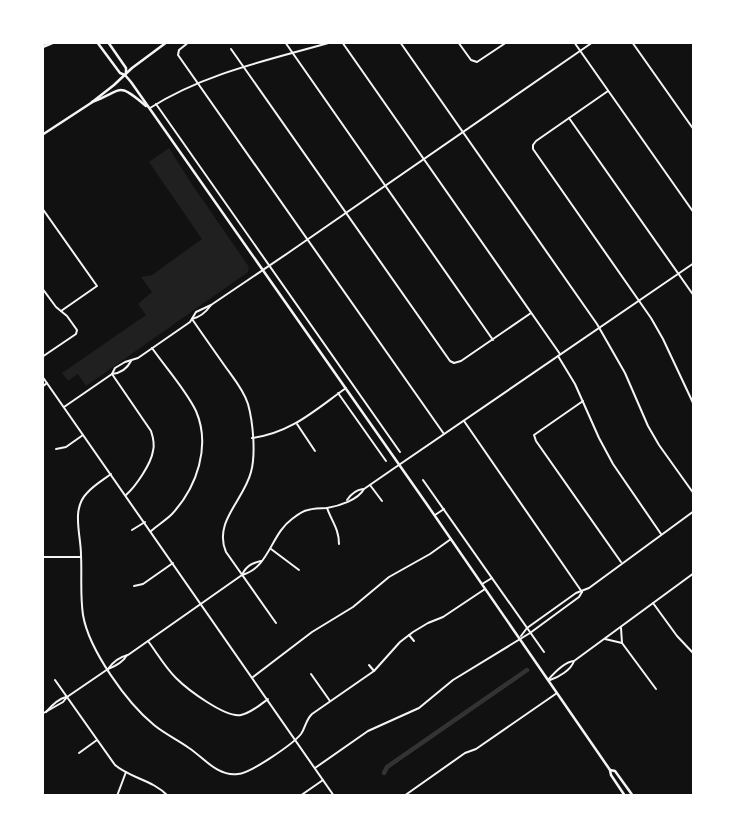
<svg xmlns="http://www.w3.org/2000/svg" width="736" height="838" viewBox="0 0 736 838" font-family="Raleway,sans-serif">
  <rect width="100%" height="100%" fill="#111"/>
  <!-- green -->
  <polygon fill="#202020" points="169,148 191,183 249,267 248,272 86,386 78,374 68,381 62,373 146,315 138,304 152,292 141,277 152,275 202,239 149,162"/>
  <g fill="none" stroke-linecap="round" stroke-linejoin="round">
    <!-- canal -->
    <polyline stroke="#333" stroke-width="4.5" points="384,773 387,767 527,670"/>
    <!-- minor -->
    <g stroke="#f5f5f5" stroke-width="2">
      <polyline points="189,42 179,50 178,55 444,434"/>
      <polyline points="285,42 493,340"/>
      <polyline points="342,42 560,354"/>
      <polyline points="400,42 597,324 625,373 648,426 659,445 694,494"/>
      <polyline points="458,42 471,60 477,62 507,42"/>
      <polyline points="574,42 694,213"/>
      <polyline points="632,42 694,130"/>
      <polyline points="231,49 450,361 454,363 461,361 531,313"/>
      <polyline points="608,91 536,141 533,145 533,149 651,318 663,339 694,405"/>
      <polyline points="156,104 400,452"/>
      <path d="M150,108C205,73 269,60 332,42"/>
      <polyline points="569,118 694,296"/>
      <polyline points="42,208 97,286 61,311"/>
      <polyline points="42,288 56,307 67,316 77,330 76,334 42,357"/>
      <path d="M192,319C203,335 215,352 227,369C235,380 244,391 248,404C253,422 256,454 251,472C244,500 213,522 226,552L276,623"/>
      <path d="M192,319C201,317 206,312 211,305"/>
      <polyline points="558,356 575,384 599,438 613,464 661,534"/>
      <path d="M112,374L151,431C153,437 155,444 153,451C151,464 136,486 126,495"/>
      <path d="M112,374C121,373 127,369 131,361"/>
      <polyline points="42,376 334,796"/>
      <polyline points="42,387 47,383"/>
      <polyline points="338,393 386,461"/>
      <polyline points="583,401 534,435 536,441 621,562"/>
      <polyline points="64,407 112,374 115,368 125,362 138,358 190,322 196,312 211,305 288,253 593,42"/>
      <polyline points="464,421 582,592"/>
      <polyline points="297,424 315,451"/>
      <path d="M252,438C291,433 315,410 346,388"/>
      <polyline points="56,449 66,447 83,435"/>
      <path d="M111,474C103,480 94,485 87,493C71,509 81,535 81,555C82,575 80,595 83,615C89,650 127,703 154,725C165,734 178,740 189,748C204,758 218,777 238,774C251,773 293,744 301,734C306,727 305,721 312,714L374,671L400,642L413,632L428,623L443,617L485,589"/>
      <polyline points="423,480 544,652"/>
      <polyline points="370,485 382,501"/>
      <path d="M327,508C332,522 339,529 339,544"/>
      <polyline points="435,515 444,509"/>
      <polyline points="132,530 145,522"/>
      <path d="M151,531C158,525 166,520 172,514C197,487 211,446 196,411C186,390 166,368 152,348"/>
      <polyline points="271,549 299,570"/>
      <polyline points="42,557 81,557"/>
      <polyline points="482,584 492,578"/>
      <polyline points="134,586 143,584 173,563"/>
      <polyline points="653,603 677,636 694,654"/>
      <polyline points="621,628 622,643 656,689"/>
      <polyline points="409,635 414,641"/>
      <polyline points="521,636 527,628 576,593 589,588 694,511"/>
      <polyline points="605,639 622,643"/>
      <path d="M148,641C157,653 165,667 176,678C187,689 225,718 241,715C251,713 260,705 268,699"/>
      <polyline points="369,665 374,671"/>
      <polyline points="311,674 330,701"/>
      <polyline points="253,677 312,632 353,607 389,577 430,554 451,539"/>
      <path d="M55,680L115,765C130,778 153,780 168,796"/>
      <path d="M548,680C554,673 564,662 574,661L694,573"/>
      <path d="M550,680C559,677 571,670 574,661"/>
      <polyline points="79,753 97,740"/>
      <polyline points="315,768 368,731 419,708 453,680 530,633 579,597 582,592"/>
      <polyline points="117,796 126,772"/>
      <polyline points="300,796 323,780"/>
      <polyline points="404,796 465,753 476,749 557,693"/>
    </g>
    <!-- tertiary -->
    <g stroke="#f5f5f5" stroke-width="2">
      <polyline points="692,42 694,44"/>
      <path d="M347,500C351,494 355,490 363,489"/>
      <path d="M242,575C246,566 252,563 261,561"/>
      <path d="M108,669C116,666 123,662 127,655"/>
      <path d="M46,712C52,705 58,699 66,697"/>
      <path d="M42,714L63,702L67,697L108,669C113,662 119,657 128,655L242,575C269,568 271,534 292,519C296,516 302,511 308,510C315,508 321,508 327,508C339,506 358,500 364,489L393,469L694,263"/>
    </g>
    <!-- secondary -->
    <g stroke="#f5f5f5" stroke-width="2.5">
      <polyline points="97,42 120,73 125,75 131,82 426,503 610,770 611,775 625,796"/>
      <polyline points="108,42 126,68 126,73"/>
      <path d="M92,102C123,91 116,80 146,106"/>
      <polyline points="42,135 91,103 114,85 132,68 167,42"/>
      <polyline points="610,770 615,771 633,796"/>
    </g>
    <!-- motorway -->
    <polyline stroke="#f5f5f5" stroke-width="3" points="42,47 54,42"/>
  </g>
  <!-- border -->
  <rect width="736" height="838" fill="none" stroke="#ffffff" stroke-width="88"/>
</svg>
